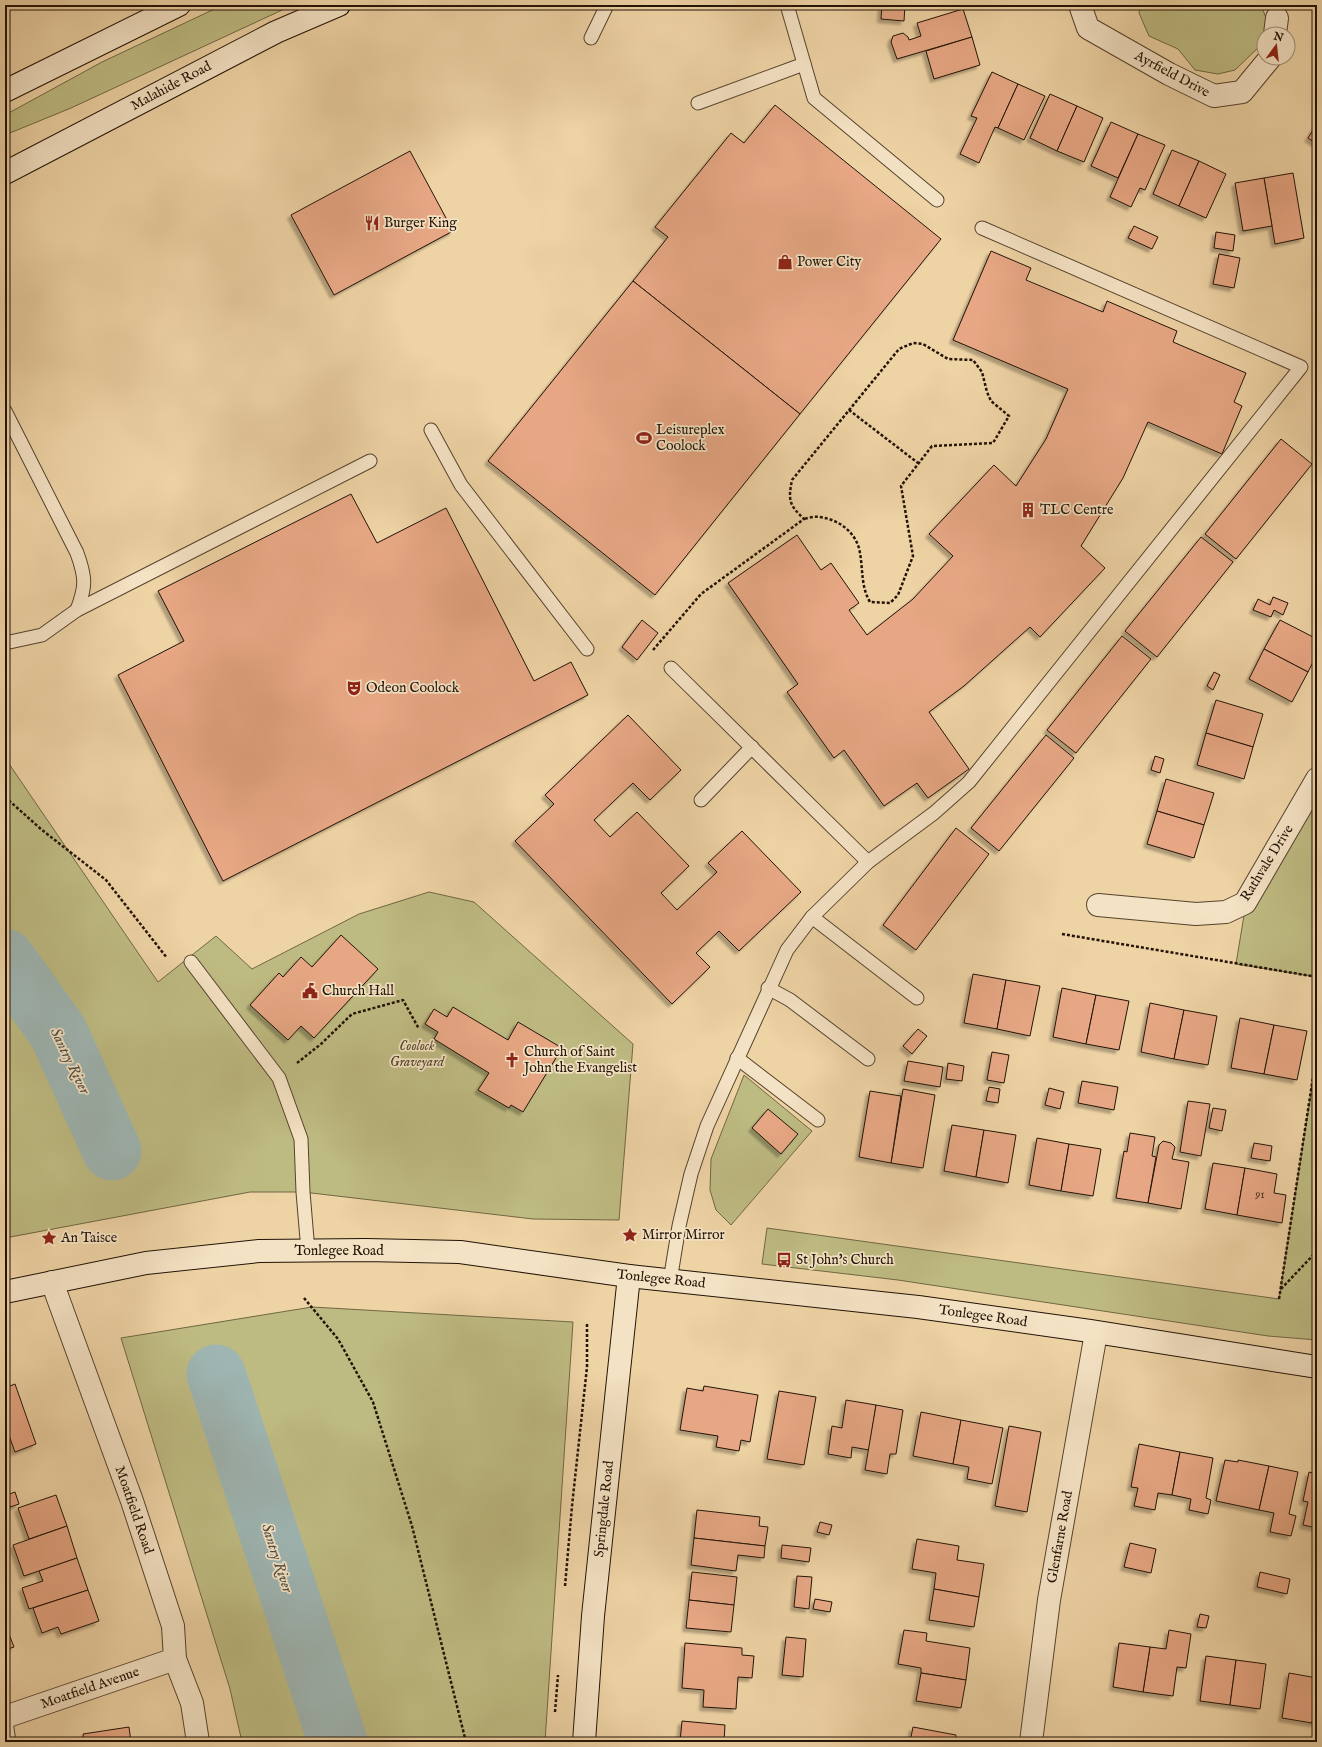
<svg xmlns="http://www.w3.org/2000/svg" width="1322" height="1747" viewBox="0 0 1322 1747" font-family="'IM FELL English',serif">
  <defs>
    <filter id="shadow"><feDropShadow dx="-3.5" dy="3.5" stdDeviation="1" flood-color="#0004"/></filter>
  </defs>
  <rect width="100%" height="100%" fill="#eed3a5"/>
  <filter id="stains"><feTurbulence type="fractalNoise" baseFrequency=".005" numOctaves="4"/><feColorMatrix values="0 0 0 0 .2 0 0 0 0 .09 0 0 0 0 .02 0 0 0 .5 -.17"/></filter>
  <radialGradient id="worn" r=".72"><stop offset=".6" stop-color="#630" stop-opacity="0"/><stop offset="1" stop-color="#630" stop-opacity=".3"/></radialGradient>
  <!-- green -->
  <g fill="#bebb82" stroke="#706744">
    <polygon points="223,5 293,5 71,108 5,135 5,115 102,62"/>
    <polygon points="1140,5 1261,5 1268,23 1261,45 1235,70 1218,74 1195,70 1178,49 1149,36 1139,13"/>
    <polygon points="5,758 158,982 216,936 252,969 359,914 429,892 474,902 633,1044 619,1220 533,1219 303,1192 250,1192 5,1238"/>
    <polygon points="1317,780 1317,977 1236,964 1246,903"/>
    <polygon points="1317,1054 1317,1340 1268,1336 898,1280 762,1264 767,1228 1279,1299"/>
    <polygon points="744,1075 812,1131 731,1225 716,1210 710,1190 711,1159"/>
    <polygon points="312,1307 573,1322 545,1742 242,1742 230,1689 121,1338"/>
  </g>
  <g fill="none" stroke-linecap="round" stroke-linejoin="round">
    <!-- river -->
    <g stroke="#9eb5b2" stroke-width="59">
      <polyline points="5,958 58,1032 112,1151"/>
      <polyline points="216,1374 338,1742"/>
    </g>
  </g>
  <!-- building -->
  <g fill="#e7a784" stroke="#221306" filter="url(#shadow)">
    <polygon points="882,5 905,5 904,21 881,19"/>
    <polygon points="963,9 972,37 897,59 891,42 893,36 903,33 908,37 909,40 921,36 917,23"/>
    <polygon points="972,37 980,65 934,79 926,51"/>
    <polygon points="992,72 1018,84 998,128 995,127 979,163 960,154 977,118 971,116"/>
    <polygon points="1018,84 1045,96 1024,140 998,128"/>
    <polygon points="1050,94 1077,106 1057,151 1030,138"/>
    <polygon points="775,105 941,239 800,414 633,281 668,237 655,227 731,133 744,143"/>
    <polygon points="1077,106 1103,118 1084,162 1057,151"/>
    <polygon points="1111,122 1138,134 1118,178 1091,166"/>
    <polygon points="1317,124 1317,144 1308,138"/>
    <polygon points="1138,134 1165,145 1145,190 1140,188 1131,207 1110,197"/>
    <polygon points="1172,150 1199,161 1179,206 1153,194"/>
    <polygon points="410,151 453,231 334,295 291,215"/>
    <polygon points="1199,161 1226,174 1206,218 1179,206"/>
    <polygon points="1293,173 1304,238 1275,244 1264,178"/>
    <polygon points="1264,178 1272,226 1243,231 1235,183"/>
    <polygon points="1134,226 1158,237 1152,249 1128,238"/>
    <polygon points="1216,232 1235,235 1233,251 1214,248"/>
    <polygon points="991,251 1031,268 1026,280 1103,312 1107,301 1177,331 1173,342 1246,373 1234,402 1242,406 1222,454 1148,422 1123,478 1081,546 1105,568 1040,637 1030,627 964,686 929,712 969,769 928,798 917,783 884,806 844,750 834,758 787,692 798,684 728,583 797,535 821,570 831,563 859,603 849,610 867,635 913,599 953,556 929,534 994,465 1016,486 1046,439 1068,389 953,340"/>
    <polygon points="1219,254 1240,258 1234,288 1213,284"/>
    <polygon points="633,281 800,414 655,595 488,461"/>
    <polygon points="1281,439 1312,464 1236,559 1205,534"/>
    <polygon points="351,494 377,543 446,508 534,681 571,662 588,695 223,881 118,675 184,641 158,591"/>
    <polygon points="1201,537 1233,562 1157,657 1125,631"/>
    <polygon points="1273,597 1288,603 1283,615 1274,610 1271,617 1253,610 1258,599 1270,605"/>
    <polygon points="642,620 658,633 637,660 622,647"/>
    <polygon points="1280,620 1317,639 1317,654 1308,672 1264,649"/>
    <polygon points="1122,636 1151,659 1076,753 1047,730"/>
    <polygon points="1264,649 1308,672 1292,702 1249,679"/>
    <polygon points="1214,672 1220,675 1213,690 1207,686"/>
    <polygon points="1216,700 1263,714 1253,747 1206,733"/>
    <polygon points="628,715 681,770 650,800 633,783 594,820 610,837 637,812 689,866 661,893 677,910 717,872 708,863 742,831 801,892 739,951 719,931 696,953 710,967 672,1004 515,841 554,804 545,795"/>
    <polygon points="1206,733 1253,747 1244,779 1197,765"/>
    <polygon points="1046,735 1074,758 999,851 971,828"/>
    <polygon points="1155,756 1164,759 1160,773 1151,770"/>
    <polygon points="1166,779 1214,793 1204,825 1157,811"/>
    <polygon points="1157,811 1204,825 1194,858 1147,844"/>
    <polygon points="956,828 989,854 916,950 883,925"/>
    <polygon points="341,935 378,969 314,1038 301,1026 288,1040 250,1005 279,973 283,977 301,957 312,967"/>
    <polygon points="973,974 1006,980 997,1029 964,1023"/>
    <polygon points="1006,980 1040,986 1030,1036 997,1029"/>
    <polygon points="1062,988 1096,995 1086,1044 1053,1037"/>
    <polygon points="1096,995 1129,1001 1119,1050 1086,1044"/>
    <polygon points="1150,1003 1184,1010 1174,1059 1141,1052"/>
    <polygon points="453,1007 508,1040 518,1022 562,1048 523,1112 511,1105 509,1108 478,1090 489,1073 434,1039 438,1032 425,1024 434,1009 447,1017"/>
    <polygon points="1184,1010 1217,1016 1208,1065 1174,1059"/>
    <polygon points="1240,1018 1274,1025 1264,1074 1231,1068"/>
    <polygon points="1274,1025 1307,1031 1297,1080 1264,1074"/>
    <polygon points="918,1029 927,1036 912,1054 903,1046"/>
    <polygon points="992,1052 1009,1055 1004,1083 987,1080"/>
    <polygon points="908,1061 943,1067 940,1087 904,1081"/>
    <polygon points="948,1063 964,1066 962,1081 946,1079"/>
    <polygon points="1082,1081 1118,1087 1114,1110 1078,1103"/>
    <polygon points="989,1087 1000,1089 998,1103 986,1101"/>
    <polygon points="1049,1088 1064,1092 1060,1109 1045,1105"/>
    <polygon points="903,1089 935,1095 923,1168 891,1163"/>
    <polygon points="870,1091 901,1096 891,1163 859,1157"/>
    <polygon points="1188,1101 1210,1104 1201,1156 1180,1152"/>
    <polygon points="1213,1108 1226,1110 1222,1131 1209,1128"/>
    <polygon points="768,1109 798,1134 781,1154 752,1128"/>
    <polygon points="952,1125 984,1130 976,1177 944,1171"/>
    <polygon points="984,1130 1016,1135 1008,1183 976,1177"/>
    <polygon points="1130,1133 1155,1137 1152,1156 1156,1157 1148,1203 1116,1198 1124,1151 1127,1152"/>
    <polygon points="1037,1138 1069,1144 1061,1191 1029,1185"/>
    <polygon points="1163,1141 1171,1143 1175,1147 1172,1159 1189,1162 1181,1209 1148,1203 1159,1145"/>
    <polygon points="1254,1143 1272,1146 1270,1161 1251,1158"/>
    <polygon points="1069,1144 1101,1149 1093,1196 1061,1191"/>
    <polygon points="1213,1163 1245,1168 1237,1215 1205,1209"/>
    <polygon points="1245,1168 1277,1174 1274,1193 1286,1195 1282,1223 1237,1215"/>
    <polygon points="15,1384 36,1444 15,1452 7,1430 5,1431 5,1388"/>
    <polygon points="704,1386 758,1395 750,1442 741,1440 739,1451 716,1447 718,1436 680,1430 687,1388 703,1391"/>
    <polygon points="779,1391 816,1397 804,1465 767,1459"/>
    <polygon points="846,1400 876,1405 869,1450 852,1447 851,1458 828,1454 832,1426 842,1428"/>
    <polygon points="876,1405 903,1410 896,1454 890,1454 887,1474 865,1470"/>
    <polygon points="921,1412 961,1420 953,1464 913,1456"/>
    <polygon points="961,1420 1003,1428 992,1484 967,1479 969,1467 953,1464"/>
    <polygon points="1009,1426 1041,1432 1027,1512 995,1506"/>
    <polygon points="1139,1444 1180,1452 1172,1495 1158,1493 1155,1510 1134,1506 1138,1488 1131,1487"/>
    <polygon points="1180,1452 1213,1458 1206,1498 1211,1500 1208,1514 1189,1510 1191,1499 1172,1495"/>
    <polygon points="1225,1460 1238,1462 1238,1460 1269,1466 1259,1510 1216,1501"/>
    <polygon points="1269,1466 1298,1472 1289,1514 1296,1516 1291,1536 1270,1532 1274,1513 1259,1510"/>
    <polygon points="1309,1472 1317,1474 1317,1528 1303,1525 1308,1502 1303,1501"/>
    <polygon points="15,1492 19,1504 10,1507 7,1495"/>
    <polygon points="56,1495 67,1526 29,1539 18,1508"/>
    <polygon points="697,1510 760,1517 759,1526 768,1527 765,1546 694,1538"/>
    <polygon points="820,1522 832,1525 829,1535 817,1532"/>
    <polygon points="67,1526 77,1558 24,1576 13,1545"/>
    <polygon points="694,1538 765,1546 764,1558 738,1555 736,1571 691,1565"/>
    <polygon points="917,1539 959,1546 957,1560 984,1564 979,1597 934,1589 936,1573 912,1569"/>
    <polygon points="1130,1543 1156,1549 1151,1573 1124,1567"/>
    <polygon points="782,1545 811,1548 809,1562 781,1558"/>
    <polygon points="77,1558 88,1590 29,1609 22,1588 43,1581 39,1571"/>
    <polygon points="692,1572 737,1577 734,1605 689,1600"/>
    <polygon points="1260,1572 1290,1579 1287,1594 1257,1587"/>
    <polygon points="797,1576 812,1577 809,1609 794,1607"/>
    <polygon points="934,1589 979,1597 974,1627 929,1620"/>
    <polygon points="88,1590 99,1621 61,1634 58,1627 42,1633 33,1608"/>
    <polygon points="815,1599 832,1602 830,1612 813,1609"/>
    <polygon points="689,1600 734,1605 731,1632 686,1628"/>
    <polygon points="1200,1614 1209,1616 1206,1628 1197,1627"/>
    <polygon points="5,1624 14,1647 5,1650"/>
    <polygon points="904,1630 927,1633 926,1641 970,1648 966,1680 921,1673 921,1668 898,1664"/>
    <polygon points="1169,1630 1191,1634 1186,1668 1177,1667 1173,1696 1143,1692 1150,1647 1166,1649"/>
    <polygon points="786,1637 806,1639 803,1677 782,1675"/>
    <polygon points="685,1643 742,1648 742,1655 754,1656 752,1678 738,1677 736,1709 703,1707 704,1690 682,1688"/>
    <polygon points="1119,1643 1150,1647 1143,1692 1113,1687"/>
    <polygon points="1206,1656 1236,1660 1230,1705 1200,1701"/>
    <polygon points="1236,1660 1266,1664 1260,1709 1230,1705"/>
    <polygon points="921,1673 966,1680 961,1708 916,1701"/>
    <polygon points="1289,1673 1317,1678 1317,1694 1312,1723 1282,1718"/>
    <polygon points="1317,1694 1317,1723 1312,1723"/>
    <polygon points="682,1721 725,1725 724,1742 680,1742"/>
    <polygon points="129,1727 131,1742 84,1742 83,1734"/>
    <polygon points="913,1727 956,1735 955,1742 910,1742"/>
  </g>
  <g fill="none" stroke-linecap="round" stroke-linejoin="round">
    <defs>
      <g id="lane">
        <polyline points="787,5 814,98 937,200"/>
        <polyline points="591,38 607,5"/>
        <polyline points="698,103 804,64"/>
        <path d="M5,411L77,553C86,578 86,586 77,610"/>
        <polyline points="431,430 461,485 587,649"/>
        <polyline points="5,643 42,635 77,610 370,461"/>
        <polyline points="671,668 868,862"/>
        <polyline points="701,800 752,747"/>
        <polyline points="812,917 917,998"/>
        <polyline points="191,962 279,1078 301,1139 303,1192 308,1251"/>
        <polyline points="768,988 790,1000 868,1059"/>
        <polyline points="737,1058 818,1120"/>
        <polyline points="670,1281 679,1226 691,1174 707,1126 787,950 812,917 868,862 934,813 969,782 1301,367 982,228"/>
        <polyline points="5,1715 9,1742"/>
      </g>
      <g id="street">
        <polyline points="1080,5 1088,28 1169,74 1214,96 1242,92 1270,58"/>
        <polyline points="1275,34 1277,18"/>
        <polyline points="1098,905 1196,914 1226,912 1245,903 1317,779"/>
        <polyline points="52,1282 132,1501 173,1626 175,1659 192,1703 198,1742"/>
        <polyline points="5,1717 175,1659"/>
        <polyline points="1031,1742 1049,1600 1096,1333"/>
      </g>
      <g id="secondary">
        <polyline points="5,91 179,5"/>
        <polyline points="5,173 276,32 339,5"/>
        <polyline points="5,1292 146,1263 259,1251 366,1250 460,1252 629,1276 918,1307 1090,1331 1317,1367"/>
        <polyline points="584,1742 593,1616 629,1276"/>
      </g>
    </defs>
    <!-- lane casing -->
    <use href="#lane" stroke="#55432e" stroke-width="15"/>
    <!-- street casing -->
    <use href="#street" stroke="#55432e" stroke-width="24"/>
    <!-- secondary casing -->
    <use href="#secondary" stroke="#221306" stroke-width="24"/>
    <!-- path -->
    <g stroke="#221306" stroke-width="2.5" stroke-dasharray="3 2" stroke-linecap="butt">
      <polyline points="849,410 918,463"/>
      <path d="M653,650L701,594L804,519C789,505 788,500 792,480L899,349L913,343L923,344L948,359L973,360L982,372L987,392L991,401L1009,416L993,443L932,446L901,486L913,556L898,595L890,603L870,602C861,587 863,570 860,553C857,533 839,519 819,517C814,516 808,518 804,519"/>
      <polyline points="5,797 42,830 106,880 167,958"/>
      <polyline points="1062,934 1317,977"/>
      <polyline points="297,1063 321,1044 352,1014 403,1000 419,1029"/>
      <polyline points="1311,1089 1317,1086"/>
      <polyline points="1281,1289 1317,1251"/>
      <polyline points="304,1298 338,1339 373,1402 412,1526 466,1742"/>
      <polyline points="1279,1299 1317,1051"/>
      <polyline points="565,1586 572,1506 587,1367 587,1323"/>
      <polyline points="555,1712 558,1675"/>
    </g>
    <!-- lane -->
    <use href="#lane" stroke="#f4e2c4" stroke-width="13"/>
    <!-- street -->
    <use href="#street" stroke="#f4e2c4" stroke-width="22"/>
    <!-- secondary -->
    <use href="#secondary" stroke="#f4e2c4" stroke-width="22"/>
  </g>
  <!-- icons -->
  <defs>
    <symbol id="restaurant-bare" viewBox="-9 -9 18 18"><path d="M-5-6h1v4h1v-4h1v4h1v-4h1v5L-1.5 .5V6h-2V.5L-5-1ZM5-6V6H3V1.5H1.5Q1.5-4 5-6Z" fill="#8f2418" stroke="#f4e2c4" stroke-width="2.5" paint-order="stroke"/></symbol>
    <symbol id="shop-bare" viewBox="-9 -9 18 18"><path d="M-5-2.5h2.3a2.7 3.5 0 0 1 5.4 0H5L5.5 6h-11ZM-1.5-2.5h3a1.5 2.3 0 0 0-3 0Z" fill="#8f2418" stroke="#f4e2c4" stroke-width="2.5" paint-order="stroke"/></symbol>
    <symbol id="stadium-bare" viewBox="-9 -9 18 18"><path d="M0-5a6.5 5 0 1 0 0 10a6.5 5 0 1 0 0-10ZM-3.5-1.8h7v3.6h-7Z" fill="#8f2418" stroke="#f4e2c4" stroke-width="2.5" paint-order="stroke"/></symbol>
    <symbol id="building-bare" viewBox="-9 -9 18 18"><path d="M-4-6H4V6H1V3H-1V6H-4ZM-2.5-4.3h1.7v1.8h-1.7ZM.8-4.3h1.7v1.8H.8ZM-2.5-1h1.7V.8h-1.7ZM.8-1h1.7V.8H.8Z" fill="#8f2418" stroke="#f4e2c4" stroke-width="2.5" paint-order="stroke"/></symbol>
    <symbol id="theatre-bare" viewBox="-9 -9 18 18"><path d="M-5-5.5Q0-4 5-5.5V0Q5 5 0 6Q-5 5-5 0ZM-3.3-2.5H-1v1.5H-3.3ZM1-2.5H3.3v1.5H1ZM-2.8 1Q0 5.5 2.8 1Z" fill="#8f2418" stroke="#f4e2c4" stroke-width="2.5" paint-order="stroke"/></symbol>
    <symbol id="civic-bare" viewBox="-9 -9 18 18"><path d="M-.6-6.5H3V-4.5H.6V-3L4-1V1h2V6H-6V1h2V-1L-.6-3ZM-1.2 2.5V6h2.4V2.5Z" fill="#8f2418" stroke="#f4e2c4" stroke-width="2.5" paint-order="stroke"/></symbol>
    <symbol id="church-bare" viewBox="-9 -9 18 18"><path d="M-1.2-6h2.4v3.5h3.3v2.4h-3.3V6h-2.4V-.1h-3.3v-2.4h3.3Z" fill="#8f2418" stroke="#f4e2c4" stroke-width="2.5" paint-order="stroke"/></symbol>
    <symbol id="sight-bare" viewBox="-9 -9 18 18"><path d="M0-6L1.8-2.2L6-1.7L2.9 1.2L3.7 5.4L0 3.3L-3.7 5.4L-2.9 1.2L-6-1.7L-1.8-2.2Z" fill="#8f2418" stroke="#f4e2c4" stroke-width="2.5" paint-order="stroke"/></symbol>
    <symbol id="bus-bare" viewBox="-9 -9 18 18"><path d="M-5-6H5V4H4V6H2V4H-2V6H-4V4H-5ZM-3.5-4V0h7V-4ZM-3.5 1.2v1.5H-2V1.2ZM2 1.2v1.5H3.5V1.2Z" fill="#8f2418" stroke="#f4e2c4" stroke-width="2.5" paint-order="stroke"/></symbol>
  </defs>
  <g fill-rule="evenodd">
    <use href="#restaurant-bare" x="361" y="212" width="22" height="22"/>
    <use href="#shop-bare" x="774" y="251" width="22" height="22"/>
    <use href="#stadium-bare" x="633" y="427" width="22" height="22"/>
    <use href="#building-bare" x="1017" y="499" width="22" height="22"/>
    <use href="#theatre-bare" x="343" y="677" width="22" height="22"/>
    <use href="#civic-bare" x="299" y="980" width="22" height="22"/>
    <use href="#church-bare" x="501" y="1049" width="22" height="22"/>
    <use href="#sight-bare" x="619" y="1224" width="22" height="22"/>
    <use href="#sight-bare" x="38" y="1227" width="22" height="22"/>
    <use href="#bus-bare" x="773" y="1249" width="22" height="22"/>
  </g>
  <g text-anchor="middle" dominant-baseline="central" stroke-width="3.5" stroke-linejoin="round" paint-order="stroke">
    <!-- number labels -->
    <g font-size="12" fill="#533826">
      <text x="1260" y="1194">91</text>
    </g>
    <!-- street labels -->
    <g font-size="14" fill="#221306" stroke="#f4e2c4">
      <text transform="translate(1172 74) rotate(28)">Ayrfield Drive</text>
      <text transform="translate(171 86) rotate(-28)">Malahide Road</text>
      <text transform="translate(1267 863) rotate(-58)">Rathvale Drive</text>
      <text x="339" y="1251">Tonlegee Road</text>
      <text transform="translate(661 1279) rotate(6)">Tonlegee Road</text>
      <text transform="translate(983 1316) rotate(8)">Tonlegee Road</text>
      <text transform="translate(604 1509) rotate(-84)">Springdale Road</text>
      <text transform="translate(134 1510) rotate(71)">Moatfield Road</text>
      <text transform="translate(1060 1537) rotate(-80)">Glenfarne Road</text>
      <text transform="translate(90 1688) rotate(-19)">Moatfield Avenue</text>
    </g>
    <!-- poi labels -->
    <g font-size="14" fill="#221306" stroke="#f4e2c4" text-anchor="start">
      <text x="384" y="223">Burger King</text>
      <text x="797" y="262">Power City</text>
      <text x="656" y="430">Leisureplex<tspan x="656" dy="16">Coolock</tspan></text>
      <text x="1040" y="510">TLC Centre</text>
      <text x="366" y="688">Odeon Coolock</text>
      <text x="322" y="991">Church Hall</text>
      <text x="524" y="1052">Church of Saint<tspan x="524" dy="16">John the Evangelist</tspan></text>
      <text x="642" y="1235">Mirror Mirror</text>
      <text x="61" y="1238">An Taisce</text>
      <text x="796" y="1260">St John's Church</text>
    </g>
    <!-- park labels -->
    <g font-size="14" font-style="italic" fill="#51452b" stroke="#f4e2c4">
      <text x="417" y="1046">Coolock<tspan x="417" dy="16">Graveyard</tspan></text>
    </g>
    <!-- water labels -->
    <g font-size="15" font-style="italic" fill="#4d4c42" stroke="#f4e2c4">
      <text transform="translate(70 1061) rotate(64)">Santry River</text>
      <text transform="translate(277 1558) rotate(72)">Santry River</text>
    </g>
  </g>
  <!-- margin -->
  <rect width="1322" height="1747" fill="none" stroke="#eed3a5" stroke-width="20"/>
  <rect x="6" y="6" width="1310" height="1735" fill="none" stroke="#221306" stroke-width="2"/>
  <rect x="10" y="10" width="1302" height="1727" fill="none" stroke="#221306"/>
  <!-- north arrow -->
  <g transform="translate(1276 46) rotate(15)"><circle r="19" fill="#f4e2c4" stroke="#a08f78"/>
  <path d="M0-3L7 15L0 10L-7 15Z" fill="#8f2418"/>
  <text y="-6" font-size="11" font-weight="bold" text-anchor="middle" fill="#221306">N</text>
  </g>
  <rect width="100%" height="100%" filter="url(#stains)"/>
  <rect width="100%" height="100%" fill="url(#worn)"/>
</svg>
